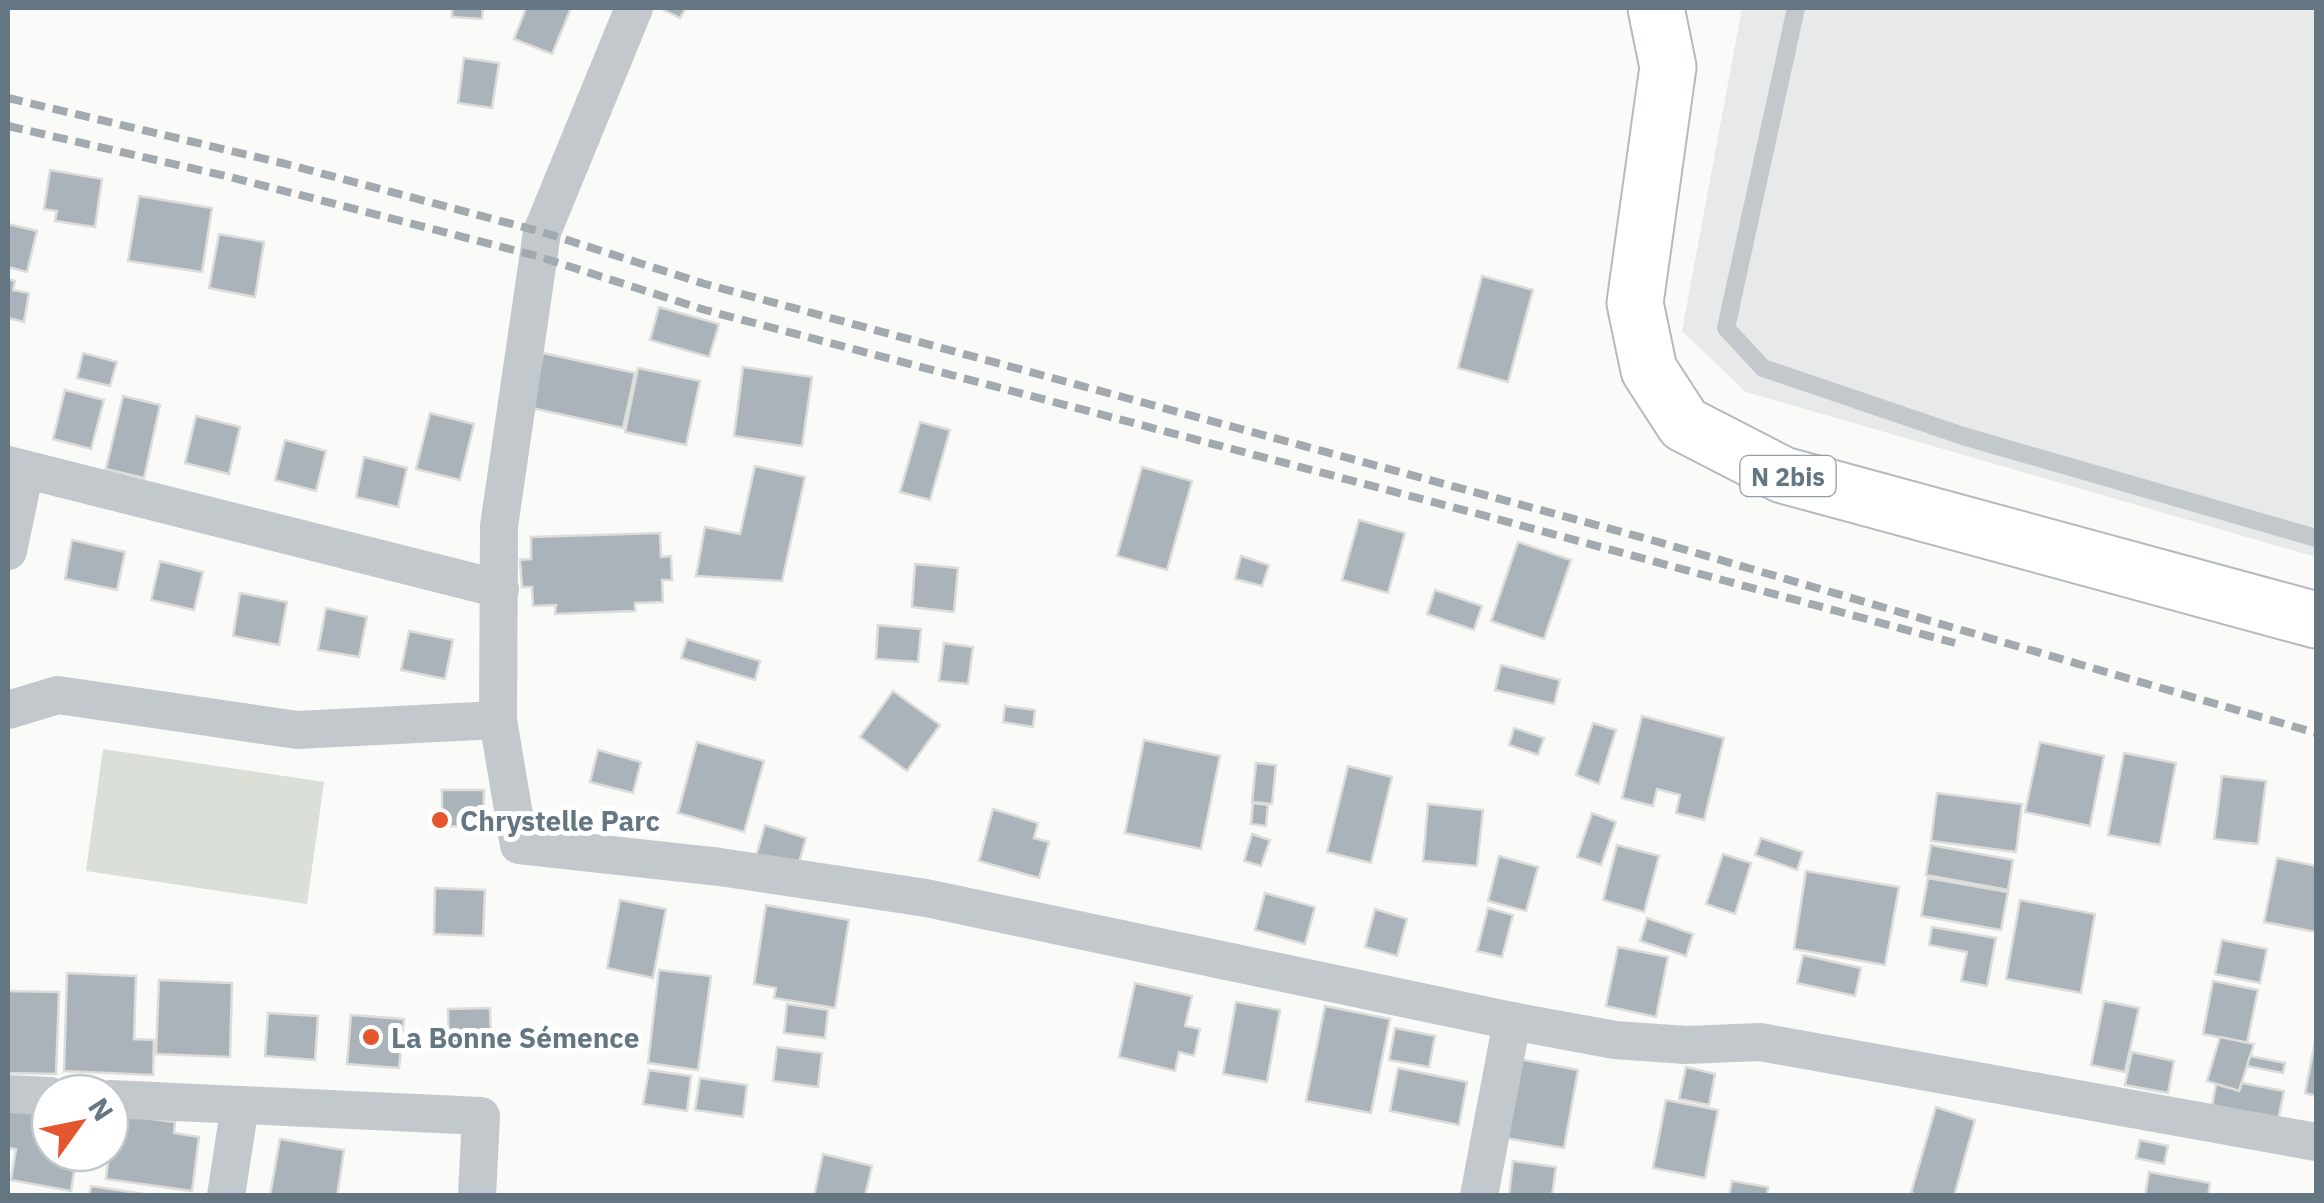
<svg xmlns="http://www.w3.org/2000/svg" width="2324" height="1203" viewBox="0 0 2324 1203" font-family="'IBM Plex Sans',sans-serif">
  <rect width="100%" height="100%" fill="#fafaf8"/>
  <!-- built -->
  <polygon fill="#e8e9e9" points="1742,8 2316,8 2316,557 1746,392 1682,331"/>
  <!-- green -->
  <polygon fill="#dadfd7" points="103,749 324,782 307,904 86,871"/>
  <!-- building -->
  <g fill="#aab3b9" stroke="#dcdcda" stroke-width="2.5">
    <polygon points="452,8 483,8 482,19 452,17"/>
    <polygon points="526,8 571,8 552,54 514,39"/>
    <polygon points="662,9 662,8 686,8 680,18"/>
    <polygon points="464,58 499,63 492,108 458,103"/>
    <polygon points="50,170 102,179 95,227 55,221 57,211 44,209"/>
    <polygon points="139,196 212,208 202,272 128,261"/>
    <polygon points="8,224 37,231 27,272 8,267"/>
    <polygon points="219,234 264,242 255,297 209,288"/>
    <polygon points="1482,276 1533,290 1508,382 1458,368"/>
    <polygon points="8,279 15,281 13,290 29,293 24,322 8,318"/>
    <polygon points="659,307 719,324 709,357 650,340"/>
    <polygon points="83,353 117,362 110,386 77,378"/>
    <polygon points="543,353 635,373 623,428 532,408"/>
    <polygon points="743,367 812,377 802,446 734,436"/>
    <polygon points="638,368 700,381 686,445 625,432"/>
    <polygon points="65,390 104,400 91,449 53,439"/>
    <polygon points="123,396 160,405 144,478 106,469"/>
    <polygon points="430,413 474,424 460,480 416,469"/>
    <polygon points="196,416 240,427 229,474 185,463"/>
    <polygon points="920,422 950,430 930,500 900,492"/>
    <polygon points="285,440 326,451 316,491 275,480"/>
    <polygon points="364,457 407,468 398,507 356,497"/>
    <polygon points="755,466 805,477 782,581 696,576 705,527 740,534"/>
    <polygon points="1142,467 1192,481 1167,570 1117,556"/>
    <polygon points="1359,520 1405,533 1388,593 1342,580"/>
    <polygon points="660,533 661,557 671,556 672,580 662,580 663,602 635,603 635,611 555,614 556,605 533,606 532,587 522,587 520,560 531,559 531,537"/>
    <polygon points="72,540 125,552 117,590 65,579"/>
    <polygon points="1518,542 1571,560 1544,639 1491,621"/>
    <polygon points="1241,556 1269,565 1262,586 1235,579"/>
    <polygon points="160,561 203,572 194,610 151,600"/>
    <polygon points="915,564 958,568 954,612 912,607"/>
    <polygon points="1435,590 1482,606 1474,630 1427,614"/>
    <polygon points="240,593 287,602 279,645 233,636"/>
    <polygon points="326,608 367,617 359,657 318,650"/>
    <polygon points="878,625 921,629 918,662 876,659"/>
    <polygon points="409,631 453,640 445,679 401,670"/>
    <polygon points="687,639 760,661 755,680 681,658"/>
    <polygon points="944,643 973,647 968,684 939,681"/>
    <polygon points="1501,665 1560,680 1554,704 1495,690"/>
    <polygon points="893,691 940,725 907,771 860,737"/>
    <polygon points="1005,706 1035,710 1033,727 1003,722"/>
    <polygon points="1642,716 1724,738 1704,820 1676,813 1680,795 1657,789 1653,806 1622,798"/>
    <polygon points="1593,723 1616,730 1599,784 1576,775"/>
    <polygon points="1514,728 1544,738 1538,755 1509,745"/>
    <polygon points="1144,740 1220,756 1201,849 1125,833"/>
    <polygon points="697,742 764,761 744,832 678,813"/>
    <polygon points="2040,742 2104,756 2090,826 2025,812"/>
    <polygon points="598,750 641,762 633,793 590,782"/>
    <polygon points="2124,753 2176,763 2160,845 2108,835"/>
    <polygon points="1256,763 1276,765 1272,804 1252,802"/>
    <polygon points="1348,766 1392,777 1371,863 1327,852"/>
    <polygon points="2222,776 2266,781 2258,844 2214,839"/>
    <polygon points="442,790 484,790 483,827 442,826"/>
    <polygon points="1937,793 2022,804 2016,852 1931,841"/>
    <polygon points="1253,803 1268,805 1266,826 1251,824"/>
    <polygon points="1428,804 1483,810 1477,866 1423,861"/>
    <polygon points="993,809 1038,823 1034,838 1049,842 1039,878 979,861"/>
    <polygon points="1592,813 1616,822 1601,865 1577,857"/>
    <polygon points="765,825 806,838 796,872 755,860"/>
    <polygon points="1252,834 1270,840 1261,866 1244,861"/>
    <polygon points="1761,838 1803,852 1797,870 1755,855"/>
    <polygon points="1617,845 1659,856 1644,912 1603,900"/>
    <polygon points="1931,845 2013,860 2008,890 1926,875"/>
    <polygon points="1723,854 1751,863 1735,914 1706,904"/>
    <polygon points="1499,856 1538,867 1526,911 1488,901"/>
    <polygon points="2277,858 2316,866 2316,932 2264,922"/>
    <polygon points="1806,871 1899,887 1885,965 1794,949"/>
    <polygon points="1928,878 2008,892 2001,930 1921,916"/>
    <polygon points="435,888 485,890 483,936 434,934"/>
    <polygon points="1265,893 1315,907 1305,944 1255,930"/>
    <polygon points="620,900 666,909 653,978 607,968"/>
    <polygon points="2020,900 2095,914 2081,993 2006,979"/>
    <polygon points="766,905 849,920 835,1008 774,998 776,988 754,984"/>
    <polygon points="1488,908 1513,915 1502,957 1477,951"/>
    <polygon points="1375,909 1407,919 1397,956 1365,947"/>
    <polygon points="1647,918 1693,934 1686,956 1640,941"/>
    <polygon points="1932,927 1996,938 1987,986 1961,981 1967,952 1929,945"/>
    <polygon points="2222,940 2267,949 2260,983 2215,974"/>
    <polygon points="1618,947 1668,957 1656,1017 1606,1006"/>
    <polygon points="1803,955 1861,968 1855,996 1797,983"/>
    <polygon points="659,970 711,976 698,1070 648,1063"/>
    <polygon points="67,973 136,976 134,1039 154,1040 153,1075 64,1071"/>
    <polygon points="159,980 232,983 230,1057 156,1054"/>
    <polygon points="2213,981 2258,990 2247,1043 2203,1034"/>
    <polygon points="1135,983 1192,996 1185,1026 1200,1029 1194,1056 1179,1052 1175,1071 1119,1057"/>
    <polygon points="8,991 59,992 56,1074 8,1073"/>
    <polygon points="2104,1001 2139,1008 2125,1072 2091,1065"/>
    <polygon points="1236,1002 1280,1010 1267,1082 1223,1074"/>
    <polygon points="787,1004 828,1010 825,1038 784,1033"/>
    <polygon points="1325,1006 1390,1019 1371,1113 1306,1101"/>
    <polygon points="490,1008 491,1044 449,1046 448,1009"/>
    <polygon points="268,1013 318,1016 315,1060 265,1056"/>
    <polygon points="351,1015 404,1019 399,1068 347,1064"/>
    <polygon points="1395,1028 1435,1036 1429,1067 1389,1060"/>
    <polygon points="2220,1037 2254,1044 2239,1091 2207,1081"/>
    <polygon points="2316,1037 2316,1096 2305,1093"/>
    <polygon points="777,1047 822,1053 818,1087 773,1081"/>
    <polygon points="2132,1052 2174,1061 2168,1093 2125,1085"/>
    <polygon points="2250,1056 2285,1063 2283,1073 2247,1066"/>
    <polygon points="1514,1058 1578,1070 1564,1148 1500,1137"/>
    <polygon points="1686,1067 1715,1074 1709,1105 1679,1099"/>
    <polygon points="1398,1068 1467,1082 1459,1125 1390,1111"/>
    <polygon points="649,1070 691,1076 687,1111 643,1104"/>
    <polygon points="700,1078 747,1085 743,1117 695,1110"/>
    <polygon points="2242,1083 2284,1091 2278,1120 2212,1107 2216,1084 2239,1091"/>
    <polygon points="1666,1100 1718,1110 1705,1178 1653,1168"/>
    <polygon points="1936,1107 1975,1120 1954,1196 1921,1196 1911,1193"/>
    <polygon points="8,1109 50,1116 50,1153 77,1153 71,1191 11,1180 16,1149 8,1148"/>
    <polygon points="114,1114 175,1122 174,1133 199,1137 192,1191 106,1179"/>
    <polygon points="280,1139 344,1150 337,1196 270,1196"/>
    <polygon points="2140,1140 2168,1146 2164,1164 2136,1158"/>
    <polygon points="823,1154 872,1166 865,1196 814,1196"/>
    <polygon points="1513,1161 1556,1167 1552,1196 1509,1196"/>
    <polygon points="2149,1172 2210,1183 2208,1196 2145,1196"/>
    <polygon points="1732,1181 1768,1187 1767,1196 1729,1196"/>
    <polygon points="91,1186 157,1196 89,1196"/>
  </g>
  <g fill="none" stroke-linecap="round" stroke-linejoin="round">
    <defs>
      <polyline id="primary" points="1656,8 1668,67 1635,303 1649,370 1684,424 1783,475 2316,620"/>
    </defs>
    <!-- primary casing -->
    <use href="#primary" stroke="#b5babe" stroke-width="59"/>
    <!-- lane -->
    <polyline stroke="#c3c8cc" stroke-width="18" points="1796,8 1726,328 1763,368 1963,436 2316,538"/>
    <!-- street -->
    <g stroke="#c3c8cc" stroke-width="38">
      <polyline points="634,8 542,232 499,526 498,720 519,845 720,867 926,898 1512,1021 1615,1040 1686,1045 1760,1042 2316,1142"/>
      <polyline points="8,465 500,589"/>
      <polyline points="8,551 25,470"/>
      <polyline points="8,710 58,695 297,730 498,720"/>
      <polyline points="8,1094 50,1096"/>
      <polyline points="110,1099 481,1116 477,1196"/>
      <polyline points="226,1196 240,1105"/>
      <polyline points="1479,1196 1512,1021"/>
    </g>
    <!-- primary -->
    <use href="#primary" stroke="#fff" stroke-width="55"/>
    <!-- rail -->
    <g stroke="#a2aab0" stroke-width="8" stroke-dasharray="15 8" stroke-linecap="butt">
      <polyline points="8,98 286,164 542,232 705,284 1655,541 2316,733"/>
      <polyline points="8,126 230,177 537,256 705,310 1486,516 1955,643"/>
    </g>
  </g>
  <!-- markers -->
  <g fill="#e4572e" stroke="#fff" stroke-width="4">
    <circle cx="440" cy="820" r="10"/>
    <circle cx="371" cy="1037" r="10"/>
  </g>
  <g text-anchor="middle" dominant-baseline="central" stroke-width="10" stroke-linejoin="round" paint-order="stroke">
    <!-- shield labels -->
    <rect fill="#fff" stroke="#939fa8" stroke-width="2.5" x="1740.5" y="456" width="95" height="40" rx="8"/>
    <g font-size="25" font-weight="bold" fill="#657683">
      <text x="1788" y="476">N 2bis</text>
    </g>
    <!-- poi labels -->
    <g font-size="28" font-weight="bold" fill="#657683" stroke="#fff" text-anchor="start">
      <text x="460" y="820">Chrystelle Parc</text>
      <text x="391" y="1037">La Bonne Sémence</text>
    </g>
  </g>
  <!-- border -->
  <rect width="2324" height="1203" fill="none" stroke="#657683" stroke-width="20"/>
  <!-- north arrow -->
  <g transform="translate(80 1123) rotate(57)"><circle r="48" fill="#ffffff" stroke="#c1c8cd" stroke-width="2.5"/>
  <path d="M0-8L18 38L0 25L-18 38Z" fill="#e4572e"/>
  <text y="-15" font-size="28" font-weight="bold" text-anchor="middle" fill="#657683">N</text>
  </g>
</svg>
